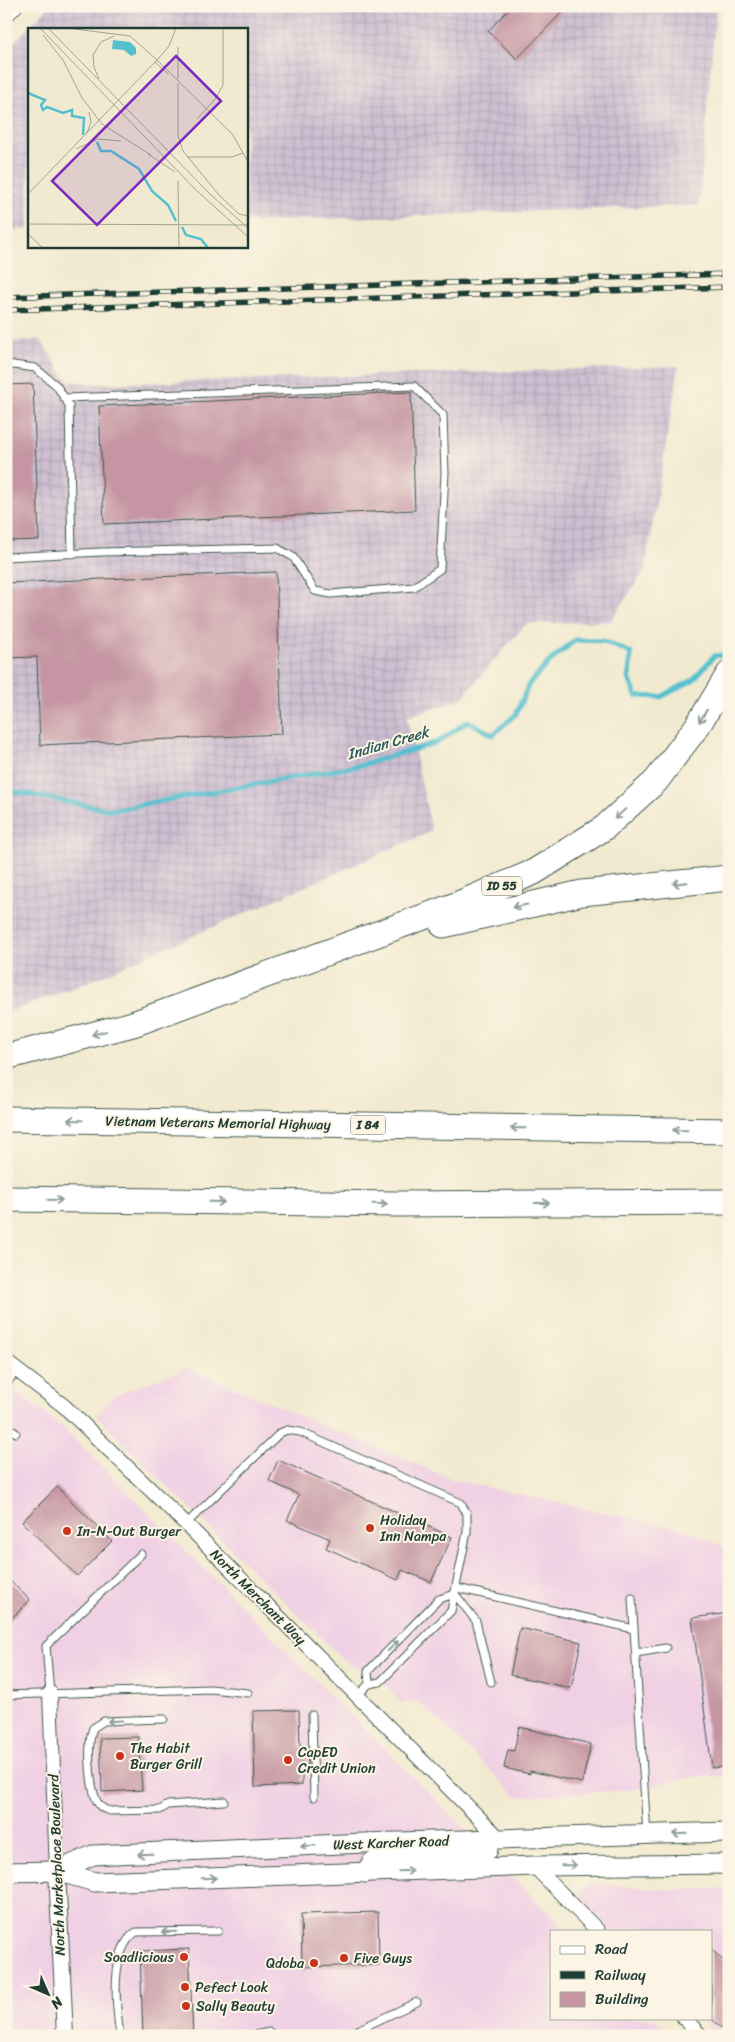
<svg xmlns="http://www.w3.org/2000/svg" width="735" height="2042" viewBox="0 0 735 2042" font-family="Sriracha,sans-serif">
  <defs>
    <pattern id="industrial-grid" width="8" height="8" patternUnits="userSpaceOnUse" patternTransform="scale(1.25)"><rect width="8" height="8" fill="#cebed1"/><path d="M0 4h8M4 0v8" fill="none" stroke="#b0a4b4"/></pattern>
  </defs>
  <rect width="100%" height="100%" fill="#fcf5e5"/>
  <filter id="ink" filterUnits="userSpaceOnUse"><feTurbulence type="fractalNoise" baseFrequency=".02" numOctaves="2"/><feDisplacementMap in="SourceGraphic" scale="10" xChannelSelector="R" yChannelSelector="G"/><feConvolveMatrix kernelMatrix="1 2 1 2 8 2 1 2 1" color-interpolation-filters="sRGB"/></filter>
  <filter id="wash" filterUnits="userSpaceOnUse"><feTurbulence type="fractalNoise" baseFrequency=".0096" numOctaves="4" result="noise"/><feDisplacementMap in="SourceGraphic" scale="20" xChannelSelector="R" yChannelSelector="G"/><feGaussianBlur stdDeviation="1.12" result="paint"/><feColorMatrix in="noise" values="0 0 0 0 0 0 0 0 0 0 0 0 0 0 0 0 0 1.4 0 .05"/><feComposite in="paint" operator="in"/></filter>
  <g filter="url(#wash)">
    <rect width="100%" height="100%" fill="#f2ead0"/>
    <!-- built -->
    <g fill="#f0d0e4">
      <polygon points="186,1368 454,1480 689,1531 729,1549 729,1771 724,1772 725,1776 693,1777 630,1790 517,1797 423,1705 414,1701 401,1704 389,1688 342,1658 96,1416 114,1396"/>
      <polygon points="6,1384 60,1425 567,1931 551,1931 551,2018 655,2018 673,2036 6,2036"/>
      <polygon points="589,1883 670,1890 729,1888 729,2036 718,2036 700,2018 711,2018 711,1931 612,1931 586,1905 581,1893"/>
    </g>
    <!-- industrial -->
    <g fill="url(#industrial-grid)">
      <polygon points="50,6 716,6 699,205 246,222 246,29 29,29 29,229 6,230 6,50"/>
      <polygon points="40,339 62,374 70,381 99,384 679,366 645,570 611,621 526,624 461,699 407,717 432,831 88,982 6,1013 6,343"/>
    </g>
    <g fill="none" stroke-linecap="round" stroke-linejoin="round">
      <!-- stream -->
      <polyline stroke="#54c0cf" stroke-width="5" points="6,790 111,810 362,765 438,742 468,721 493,735 516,714 529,684 550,661 575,640 603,641 631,653 629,678 636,696 661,697 693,680 714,656 729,654"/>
    </g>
    <g id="blocks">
      <!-- building -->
      <g fill="#c595a3">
        <polygon points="512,6 568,6 517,59 488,31"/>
        <polygon points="33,384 39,540 6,541 6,385"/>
        <polygon points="411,392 415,510 104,524 99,406"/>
        <polygon points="276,572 282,734 40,745 37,657 6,658 6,583"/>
        <polygon points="278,1460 452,1537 431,1582 402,1570 398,1580 326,1548 330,1539 287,1520 299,1495 269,1481"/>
        <polygon points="57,1487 112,1541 77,1576 22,1522"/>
        <polygon points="6,1577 30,1600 6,1624"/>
        <polygon points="729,1613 729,1766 712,1768 692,1618"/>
        <polygon points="520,1628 581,1642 571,1688 510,1675"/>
        <polygon points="299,1710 300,1747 307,1747 308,1773 302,1773 302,1785 255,1787 253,1711"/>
        <polygon points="519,1727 591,1744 582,1783 530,1771 530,1774 504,1768 508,1750 514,1751"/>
        <polygon points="138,1737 142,1790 102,1792 100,1738"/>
        <polygon points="378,1912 379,1965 302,1967 301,1914"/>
        <polygon points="189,1949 193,2036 143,2036 140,1951"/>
        <polygon points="711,1949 729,1966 729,2035 711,2018"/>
      </g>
    </g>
  </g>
  <g filter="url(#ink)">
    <use href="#blocks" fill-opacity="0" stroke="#3f574b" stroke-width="1"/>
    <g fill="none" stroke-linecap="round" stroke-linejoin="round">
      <defs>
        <g id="service">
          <polyline points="6,364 35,368 56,385 69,405 72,554"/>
          <polyline points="6,557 101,552 277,548 293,557 315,591 331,594 414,587 440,569 445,473 443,415 414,386 64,398"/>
          <polyline points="6,1385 17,1369"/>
          <polyline points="6,1426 16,1433"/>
          <polyline points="186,1524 280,1433 287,1430 300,1432 461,1503 467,1514 467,1532 451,1611 380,1682 369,1684 357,1696"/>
          <polyline points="457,1588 634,1629"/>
          <polyline points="455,1594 476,1621 491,1682"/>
          <polyline points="632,1598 647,1835"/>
          <polyline points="636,1653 666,1648"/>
          <polyline points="369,1684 368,1671 439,1599 455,1594"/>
          <polyline points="50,1693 46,1646 141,1554"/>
          <polyline points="6,1695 211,1689 248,1693"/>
          <polyline points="312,1715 314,1797"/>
          <path d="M164,1719L104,1721L93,1728C87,1743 89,1793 100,1806C103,1809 106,1810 110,1811L160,1810L168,1805L224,1801"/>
          <path d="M120,2036C116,2007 109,1950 136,1932L218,1931"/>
          <polyline points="249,2036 270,2032 272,2036"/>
          <polyline points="345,2036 417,2002"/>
        </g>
        <g id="minor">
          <polyline points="6,1362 64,1406 186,1524 501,1840"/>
          <polyline points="50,1693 57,1871"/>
          <polyline points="534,1866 598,1931"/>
          <polyline points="684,2018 701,2036"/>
        </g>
        <g id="tertiary">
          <polyline points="6,14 14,6"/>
          <polyline points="57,1871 65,2036"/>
        </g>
        <g id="secondary">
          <polyline points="57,1871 93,1855 364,1843 729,1832"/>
          <polyline points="6,1872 57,1871 95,1882 534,1866 729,1864"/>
          <polyline points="365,1873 372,1862 383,1858 480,1854 488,1850"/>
        </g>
        <g id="motorway">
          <polyline points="443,925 582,893 729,878"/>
          <polyline points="6,1057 133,1024 456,905 534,872 604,828 656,781 698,725 729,674"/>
          <polyline points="6,1119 729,1131"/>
          <polyline points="6,1199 397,1204 729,1202"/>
        </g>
      </defs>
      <!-- service casing -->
      <use href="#service" stroke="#3f574b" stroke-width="9"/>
      <!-- minor casing -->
      <use href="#minor" stroke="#3f574b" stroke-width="16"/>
      <!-- tertiary casing -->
      <use href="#tertiary" stroke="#3f574b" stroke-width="18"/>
      <!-- secondary casing -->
      <use href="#secondary" stroke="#3f574b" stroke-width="21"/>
      <!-- motorway casing -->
      <use href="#motorway" stroke="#3f574b" stroke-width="27"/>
      <!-- service -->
      <use href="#service" stroke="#fff" stroke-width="7"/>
      <!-- minor -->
      <use href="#minor" stroke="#fff" stroke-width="14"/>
      <!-- tertiary -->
      <use href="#tertiary" stroke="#fff" stroke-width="16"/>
      <!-- secondary -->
      <use href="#secondary" stroke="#fff" stroke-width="19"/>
      <!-- motorway -->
      <use href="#motorway" stroke="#fff" stroke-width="25"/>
      <defs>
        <g id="rail">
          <polyline points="6,297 729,274"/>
          <polyline points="6,310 729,287"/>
        </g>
      </defs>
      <!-- rail casing -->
      <use href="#rail" stroke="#1f3d34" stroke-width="5.5"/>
      <!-- rail -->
      <use href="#rail" stroke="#fcf5e5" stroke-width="4" stroke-dasharray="11" stroke-linecap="butt"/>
    </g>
    <!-- one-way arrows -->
    <defs><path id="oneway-shaft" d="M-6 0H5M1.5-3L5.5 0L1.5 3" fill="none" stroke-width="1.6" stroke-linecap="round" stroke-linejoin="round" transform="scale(1.25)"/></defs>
    <g stroke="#8f9e9a">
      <use href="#oneway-shaft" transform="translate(703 716) rotate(122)"/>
      <use href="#oneway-shaft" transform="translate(620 814) rotate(138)"/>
      <use href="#oneway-shaft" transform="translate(680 883) rotate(174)"/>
      <use href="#oneway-shaft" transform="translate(520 906) rotate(168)"/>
      <use href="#oneway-shaft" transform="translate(99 1033) rotate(165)"/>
      <use href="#oneway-shaft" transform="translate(75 1120) rotate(-179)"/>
      <use href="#oneway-shaft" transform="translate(518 1128) rotate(-179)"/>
      <use href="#oneway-shaft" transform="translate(680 1130) rotate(-179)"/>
      <use href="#oneway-shaft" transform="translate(55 1200) rotate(1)"/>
      <use href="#oneway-shaft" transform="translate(217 1202) rotate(1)"/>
      <use href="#oneway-shaft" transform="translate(542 1203)"/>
      <use href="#oneway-shaft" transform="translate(380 1204) rotate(1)"/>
      <use href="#oneway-shaft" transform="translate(393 1646) rotate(-45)"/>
      <use href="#oneway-shaft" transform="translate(115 1721) rotate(177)"/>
      <use href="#oneway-shaft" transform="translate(680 1834) rotate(178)"/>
      <use href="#oneway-shaft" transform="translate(308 1846) rotate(177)"/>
      <use href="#oneway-shaft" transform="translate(145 1854) rotate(178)"/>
      <use href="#oneway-shaft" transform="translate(569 1865) rotate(-1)"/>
      <use href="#oneway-shaft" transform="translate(406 1871) rotate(-2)"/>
      <use href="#oneway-shaft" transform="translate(209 1878) rotate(-2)"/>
      <use href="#oneway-shaft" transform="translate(169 1932) rotate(179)"/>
    </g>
  </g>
  <!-- markers -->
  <g fill="#c8321e" stroke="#fcf5e5" stroke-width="2">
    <circle cx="370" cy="1528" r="5"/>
    <circle cx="67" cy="1531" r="5"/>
    <circle cx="120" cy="1756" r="5"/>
    <circle cx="288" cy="1760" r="5"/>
    <circle cx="184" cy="1957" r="5"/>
    <circle cx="344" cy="1958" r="5"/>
    <circle cx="314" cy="1963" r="5"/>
    <circle cx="185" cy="1987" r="5"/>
    <circle cx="186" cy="2006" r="5"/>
  </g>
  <g text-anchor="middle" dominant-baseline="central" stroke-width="4" stroke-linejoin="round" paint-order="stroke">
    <!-- shield labels -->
    <g fill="#fcf5e5" stroke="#617469" stroke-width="1">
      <rect x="482" y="876.5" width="40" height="19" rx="4"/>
      <rect x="350.5" y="1115.5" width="35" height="19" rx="4"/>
    </g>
    <g font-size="12" font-weight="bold" fill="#1f3d34">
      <text x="502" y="886">ID 55</text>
      <text x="368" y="1125">I 84</text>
    </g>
    <!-- street labels -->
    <g font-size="14" fill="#1f3d34" stroke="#fcf5e5">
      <text transform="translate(218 1123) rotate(1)">Vietnam Veterans Memorial Highway</text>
      <text transform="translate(258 1597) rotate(45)">North Merchant Way</text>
      <text transform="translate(391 1843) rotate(-2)">West Karcher Road</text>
      <text transform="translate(57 1865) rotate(-92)">North Marketplace Boulevard</text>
    </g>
    <!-- poi labels -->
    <g font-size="14" fill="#1f3d34" stroke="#fcf5e5" text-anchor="start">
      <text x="380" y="1520">Holiday<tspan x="380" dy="16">Inn Nampa</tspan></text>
      <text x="77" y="1531">In-N-Out Burger</text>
      <text x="130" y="1748">The Habit<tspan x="130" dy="16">Burger Grill</tspan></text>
      <text x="298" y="1752">CapED<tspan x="298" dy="16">Credit Union</tspan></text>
      <text x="174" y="1957" text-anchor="end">Soadlicious</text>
      <text x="354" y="1958">Five Guys</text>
      <text x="304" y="1963" text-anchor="end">Qdoba</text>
      <text x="195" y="1987">Pefect Look</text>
      <text x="196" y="2006">Sally Beauty</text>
    </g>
    <!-- water labels -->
    <g font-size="15" font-style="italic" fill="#2c5e5b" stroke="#fcf5e5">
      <text transform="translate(388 743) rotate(-16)">Indian Creek</text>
    </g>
  </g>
  <!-- overview -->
  <g transform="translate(28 28)">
    <rect width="220" height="220" fill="#f2ead0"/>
    <path d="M85,12L102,14L108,20V26L103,28L96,22L84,21Z" fill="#54c0cf"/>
    <path fill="none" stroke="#54c0cf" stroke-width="2.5" d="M0,65L17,72L13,77L15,82L19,79L35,85L44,82V88L56,90L55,107M69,114L73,123H83L111,141L124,163L140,177L148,193M154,199L158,207L173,211L180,220"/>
    <path fill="none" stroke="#9ea592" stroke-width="1" d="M12,0L168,162L220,209M20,0L182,166L220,200M148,0L141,18L129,32L205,107L220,134M15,7L35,32L54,70L74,96L123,127M127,34L140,46M71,51L66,39L65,27L73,14L86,8M150,51V19M150,55V108L155,123L191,167L211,186L220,188M169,91L188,70L195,57V0M59,105L63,94L61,84M48,121L70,111L93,113M120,126L147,144M159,129H204L215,125M150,153L151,220M0,166L129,32L102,8L39,0M2,196L220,197M0,206L15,220"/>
    <path fill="#7b2cbf" fill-opacity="0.15" stroke="#7b2cbf" stroke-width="2.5" d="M148,28L193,73L69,197L24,153Z"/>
    <rect width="220" height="220" fill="none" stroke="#1f3d34" stroke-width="2.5"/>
  </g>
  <!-- margin -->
  <rect width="735" height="2042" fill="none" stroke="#fcf5e5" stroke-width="25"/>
  <!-- legend -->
  <rect x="550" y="1930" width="162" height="90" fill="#fcf5e5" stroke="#a4ab9e"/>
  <rect x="560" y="1946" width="25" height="8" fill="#ffffff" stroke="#a4ab9e"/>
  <text x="595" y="1954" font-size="15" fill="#1f3d34">Road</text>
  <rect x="560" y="1971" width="25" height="8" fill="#1f3d34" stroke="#a4ab9e"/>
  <text x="595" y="1980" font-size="15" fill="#1f3d34">Railway</text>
  <rect x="560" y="1992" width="25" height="15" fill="#c595a3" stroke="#a4ab9e"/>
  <text x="595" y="2004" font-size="15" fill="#1f3d34">Building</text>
  <!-- north arrow -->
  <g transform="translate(48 1994) rotate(135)" stroke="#fcf5e5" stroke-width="4" paint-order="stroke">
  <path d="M0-4L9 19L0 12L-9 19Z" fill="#1f3d34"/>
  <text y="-8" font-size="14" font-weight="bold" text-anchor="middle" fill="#1f3d34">N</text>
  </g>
</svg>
